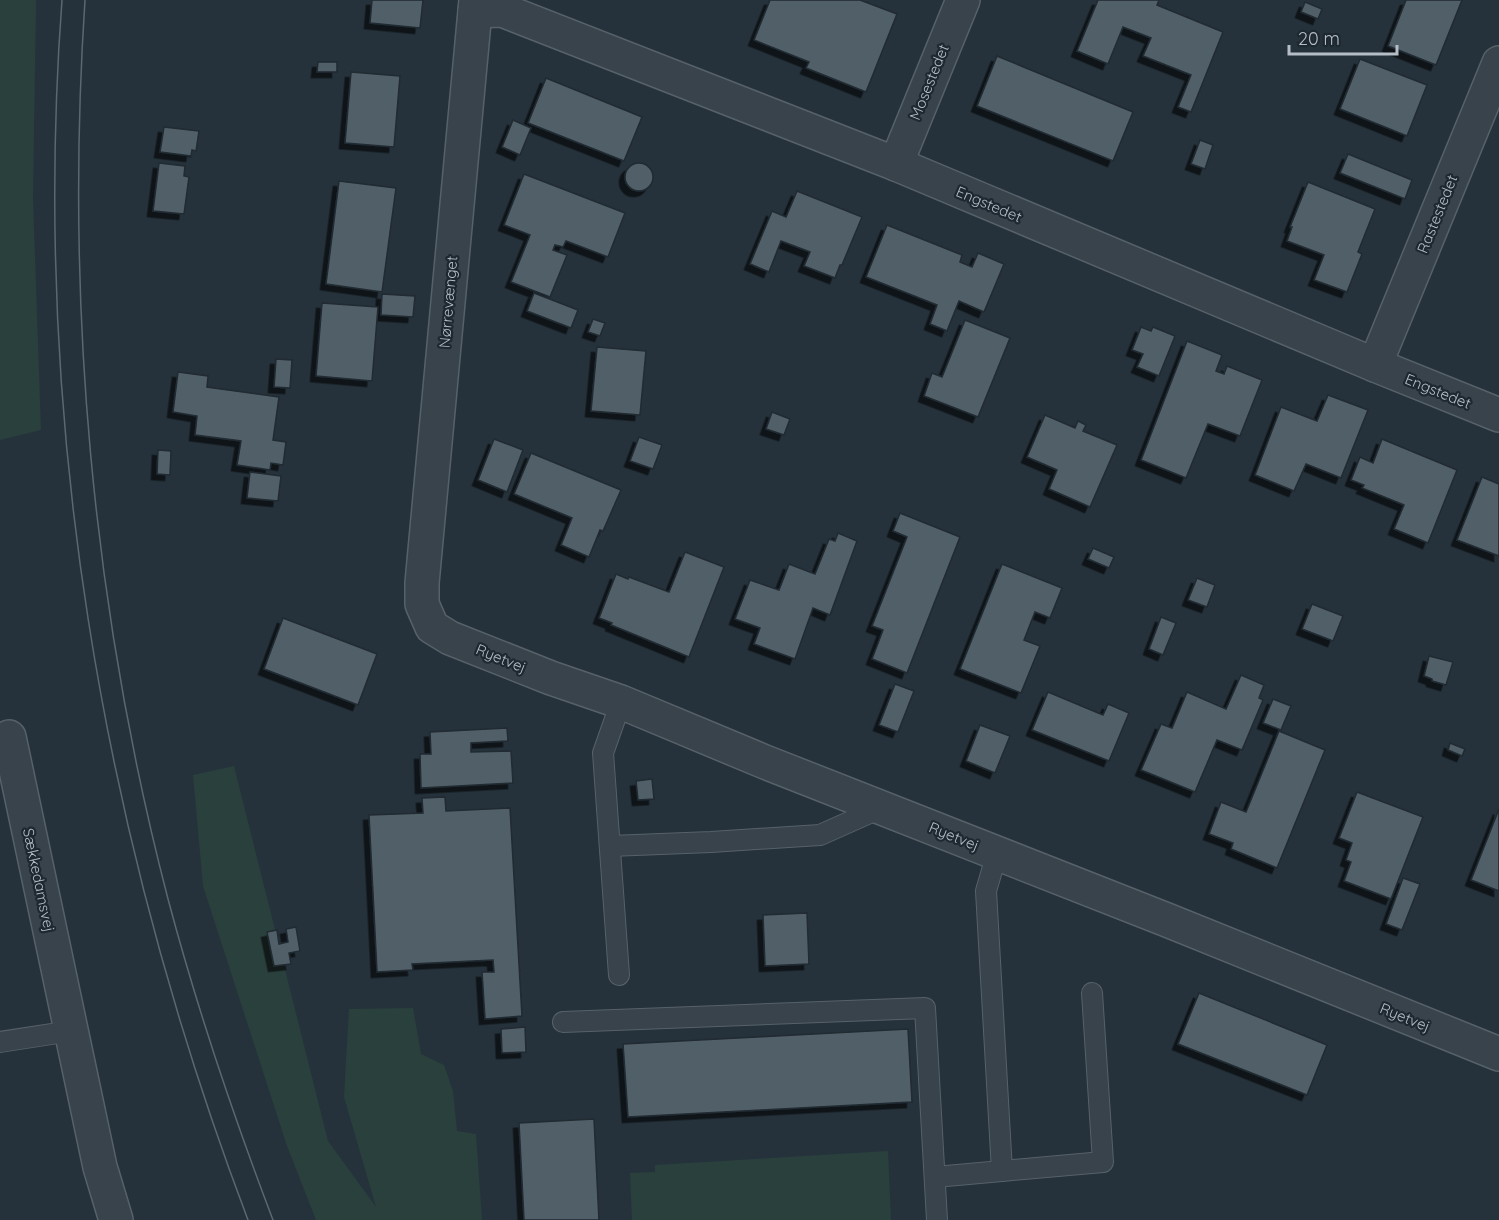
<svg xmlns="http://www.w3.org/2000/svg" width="1499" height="1220" viewBox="0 0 1499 1220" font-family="Quicksand,sans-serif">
  <defs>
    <filter id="shadow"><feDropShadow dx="-5.5" dy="5.5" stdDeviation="0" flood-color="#0009"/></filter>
  </defs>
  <rect width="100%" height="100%" fill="#25323b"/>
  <!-- green -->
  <g fill="#2a403d">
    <polygon points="0,0 36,0 33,199 41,430 0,440"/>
    <polygon points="234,766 328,1141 376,1207 344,1097 349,1009 413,1008 421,1054 444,1065 453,1091 457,1131 476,1134 482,1220 316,1220 287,1146 203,886 193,775"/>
    <polygon points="888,1151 891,1220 632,1220 630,1173 655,1172 655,1165"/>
  </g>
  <!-- building -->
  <g fill="#515f68" stroke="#202a32" stroke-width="1.5" filter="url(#shadow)">
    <polygon points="372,0 423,0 420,28 370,23"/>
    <polygon points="770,0 860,0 897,14 866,92 806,68 809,62 754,40"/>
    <polygon points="1098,0 1159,0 1157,5 1223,32 1191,112 1178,107 1191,75 1143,56 1151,38 1123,27 1108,64 1077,51"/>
    <polygon points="1406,0 1462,0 1436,65 1388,46"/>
    <polygon points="1305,2 1322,9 1318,19 1301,12"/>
    <polygon points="997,56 1133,112 1113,161 977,106"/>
    <polygon points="1360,59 1427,85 1407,136 1340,109"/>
    <polygon points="318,62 337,62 337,72 317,72"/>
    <polygon points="351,72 400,76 394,147 345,143"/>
    <polygon points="546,78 642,117 624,161 528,123"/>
    <polygon points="513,120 531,128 520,155 502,147"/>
    <polygon points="164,127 199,131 196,151 192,150 191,156 160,152"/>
    <polygon points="1200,140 1213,145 1205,169 1191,164"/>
    <polygon points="1348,154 1412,180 1405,199 1340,173"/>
    <polygon points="159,163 185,166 184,176 189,177 184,214 153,211"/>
    <circle cx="639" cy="177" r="14"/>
    <polygon points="524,174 625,213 608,257 566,241 563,247 555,245 553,250 567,255 550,297 511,282 530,235 504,225"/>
    <polygon points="339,181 396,188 382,292 326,284"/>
    <polygon points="1308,182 1375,209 1358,252 1362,254 1347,292 1314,280 1324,255 1287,241 1292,227 1290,227"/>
    <polygon points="797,191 862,217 842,265 840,265 835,278 804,266 810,252 781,241 769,272 750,264 772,211 786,217"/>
    <polygon points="887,225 962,255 960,262 972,267 978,253 1004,264 984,312 959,301 947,331 930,324 937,305 866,277"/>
    <polygon points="534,293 578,310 571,328 527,311"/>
    <polygon points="382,294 415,296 413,317 381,315"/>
    <polygon points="322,303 378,307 372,381 316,376"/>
    <polygon points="593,319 605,323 600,336 588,332"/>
    <polygon points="965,320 1010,338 978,417 924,396 932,373 942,377"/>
    <polygon points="1141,327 1151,331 1153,327 1175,336 1159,376 1137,367 1143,354 1132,350"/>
    <polygon points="1187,341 1222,355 1216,371 1224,374 1227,366 1262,380 1240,436 1208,424 1186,478 1141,460"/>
    <polygon points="597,347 646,351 640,415 591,411"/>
    <polygon points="276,359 292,360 290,388 274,387"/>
    <polygon points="178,372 208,376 207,387 279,397 273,440 286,442 283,465 271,463 270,470 237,465 241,441 195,435 197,416 173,412"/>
    <polygon points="1328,395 1368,410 1341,478 1306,464 1294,491 1255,475 1281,407 1317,421"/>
    <polygon points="772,412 790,419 784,435 766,429"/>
    <polygon points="1045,415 1075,428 1078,421 1086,425 1083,431 1117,445 1090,507 1049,489 1057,470 1027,457"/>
    <polygon points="639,437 662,445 653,469 630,461"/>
    <polygon points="494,439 523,450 507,492 478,480"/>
    <polygon points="1382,439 1457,470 1428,543 1394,529 1404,505 1362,488 1364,485 1351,480 1360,457 1373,463"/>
    <polygon points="158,450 171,451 170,475 157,474"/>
    <polygon points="531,453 621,490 603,531 600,530 589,557 561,545 572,518 514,494"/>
    <polygon points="250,472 281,476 278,501 247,498"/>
    <polygon points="1482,477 1499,484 1499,556 1457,540"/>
    <polygon points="900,513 960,537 907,673 872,659 883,630 872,626 907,537 893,531"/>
    <polygon points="838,533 857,541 830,615 813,608 795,659 754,644 760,628 735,619 750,580 779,590 789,564 815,574 829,539 835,541"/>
    <polygon points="1093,548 1114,557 1109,568 1088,559"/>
    <polygon points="685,552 724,567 689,657 611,625 612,623 599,618 616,574 628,579 629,577 669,592"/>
    <polygon points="1002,564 1062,588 1050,618 1035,612 1024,640 1040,646 1021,693 960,669"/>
    <polygon points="1197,578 1215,585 1207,607 1188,600"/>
    <polygon points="1312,604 1343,616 1333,641 1302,629"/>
    <polygon points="1161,617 1176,623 1163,655 1149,649"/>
    <polygon points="283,618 377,654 358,705 264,669"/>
    <polygon points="1429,656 1453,662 1446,685 1432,681 1432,679 1424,676"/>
    <polygon points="1241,675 1264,685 1259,698 1263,700 1242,750 1217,740 1195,792 1141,770 1161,724 1172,728 1187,692 1226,709"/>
    <polygon points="895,684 914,691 898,732 879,725"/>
    <polygon points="1048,692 1103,715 1108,704 1129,713 1109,761 1032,730"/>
    <polygon points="1273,699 1291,706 1281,730 1263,723"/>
    <polygon points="980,725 1010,736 995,773 966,761"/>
    <polygon points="507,728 508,741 471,743 471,752 511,751 513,783 421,788 420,754 431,754 430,732"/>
    <polygon points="1279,731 1325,750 1277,868 1231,849 1233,843 1209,834 1221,802 1246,812"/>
    <polygon points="1450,743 1465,749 1462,756 1448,750"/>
    <polygon points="652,779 654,799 638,800 636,781"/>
    <polygon points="1357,792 1423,817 1391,899 1344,881 1351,862 1346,860 1352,843 1339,838"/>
    <polygon points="445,797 446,811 510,808 522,1016 485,1019 482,972 494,972 493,960 412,964 413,970 377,972 369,815 423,813 422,798"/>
    <polygon points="1499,809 1499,891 1471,880"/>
    <polygon points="1403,878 1420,884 1402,930 1386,924"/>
    <polygon points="807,913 809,964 765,966 763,915"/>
    <polygon points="296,927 300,951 289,953 291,964 274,966 267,932 277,930 279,944 288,942 286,929"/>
    <polygon points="1199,993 1327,1045 1307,1095 1178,1044"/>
    <polygon points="525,1027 526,1052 502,1053 501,1029"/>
    <polygon points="908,1029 912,1102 628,1117 623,1044"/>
    <polygon points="594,1119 599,1220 524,1220 519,1123"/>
  </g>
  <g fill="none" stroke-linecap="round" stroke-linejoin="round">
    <defs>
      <g id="service">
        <polyline points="610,846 711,842 820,835 883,807"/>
        <polyline points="997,853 986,891 1002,1171 1103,1162 1092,993"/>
        <polyline points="619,975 603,753 621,702"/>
        <polyline points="563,1022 925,1008 937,1220"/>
        <polyline points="0,1042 71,1031"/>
        <polyline points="935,1177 1002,1171"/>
      </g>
      <g id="minor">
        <polyline points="476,0 422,583 422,604 432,627 450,638 551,678 621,702 765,762 1167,920 1499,1054"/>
        <polyline points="475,11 502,10 896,164 1375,365 1499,415"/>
        <polyline points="896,164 963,0"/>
        <polyline points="1375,365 1499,63"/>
        <polyline points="9,737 100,1167 116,1220"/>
      </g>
    </defs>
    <!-- service casing -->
    <use href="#service" stroke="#576169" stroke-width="22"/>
    <!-- minor casing -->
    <use href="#minor" stroke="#576169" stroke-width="36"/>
    <!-- service -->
    <use href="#service" stroke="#39434b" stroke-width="20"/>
    <!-- minor -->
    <use href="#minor" stroke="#39434b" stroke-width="33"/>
    <!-- tram -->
    <g stroke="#5b6872" stroke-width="1.5">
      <path d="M62,0C31,414 101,832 248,1220"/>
      <path d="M85,0C65,301 92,607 168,899C197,1008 233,1115 273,1220"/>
    </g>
  </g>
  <g text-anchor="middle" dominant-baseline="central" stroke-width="4.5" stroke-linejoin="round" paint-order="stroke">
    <!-- street labels -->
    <g font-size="15" fill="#b5bec6" stroke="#1e2830">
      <text transform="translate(929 82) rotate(-68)">Mosestedet</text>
      <text transform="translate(989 204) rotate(23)">Engstedet</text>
      <text transform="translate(1437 214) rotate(-68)">Rastestedet</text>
      <text transform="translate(448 302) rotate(-85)">Nørrevænget</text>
      <text transform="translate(1438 391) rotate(22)">Engstedet</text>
      <text transform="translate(501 658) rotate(22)">Ryetvej</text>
      <text transform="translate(954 836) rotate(22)">Ryetvej</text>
      <text transform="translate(39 880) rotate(78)">Sækkedamsvej</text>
      <text transform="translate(1405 1017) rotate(22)">Ryetvej</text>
    </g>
  </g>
  <!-- scale -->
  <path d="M1289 45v9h108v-9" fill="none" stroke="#b5bec6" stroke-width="3"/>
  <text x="1298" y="45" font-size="18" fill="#b5bec6" stroke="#1e2830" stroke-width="4.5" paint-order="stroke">20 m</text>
</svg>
